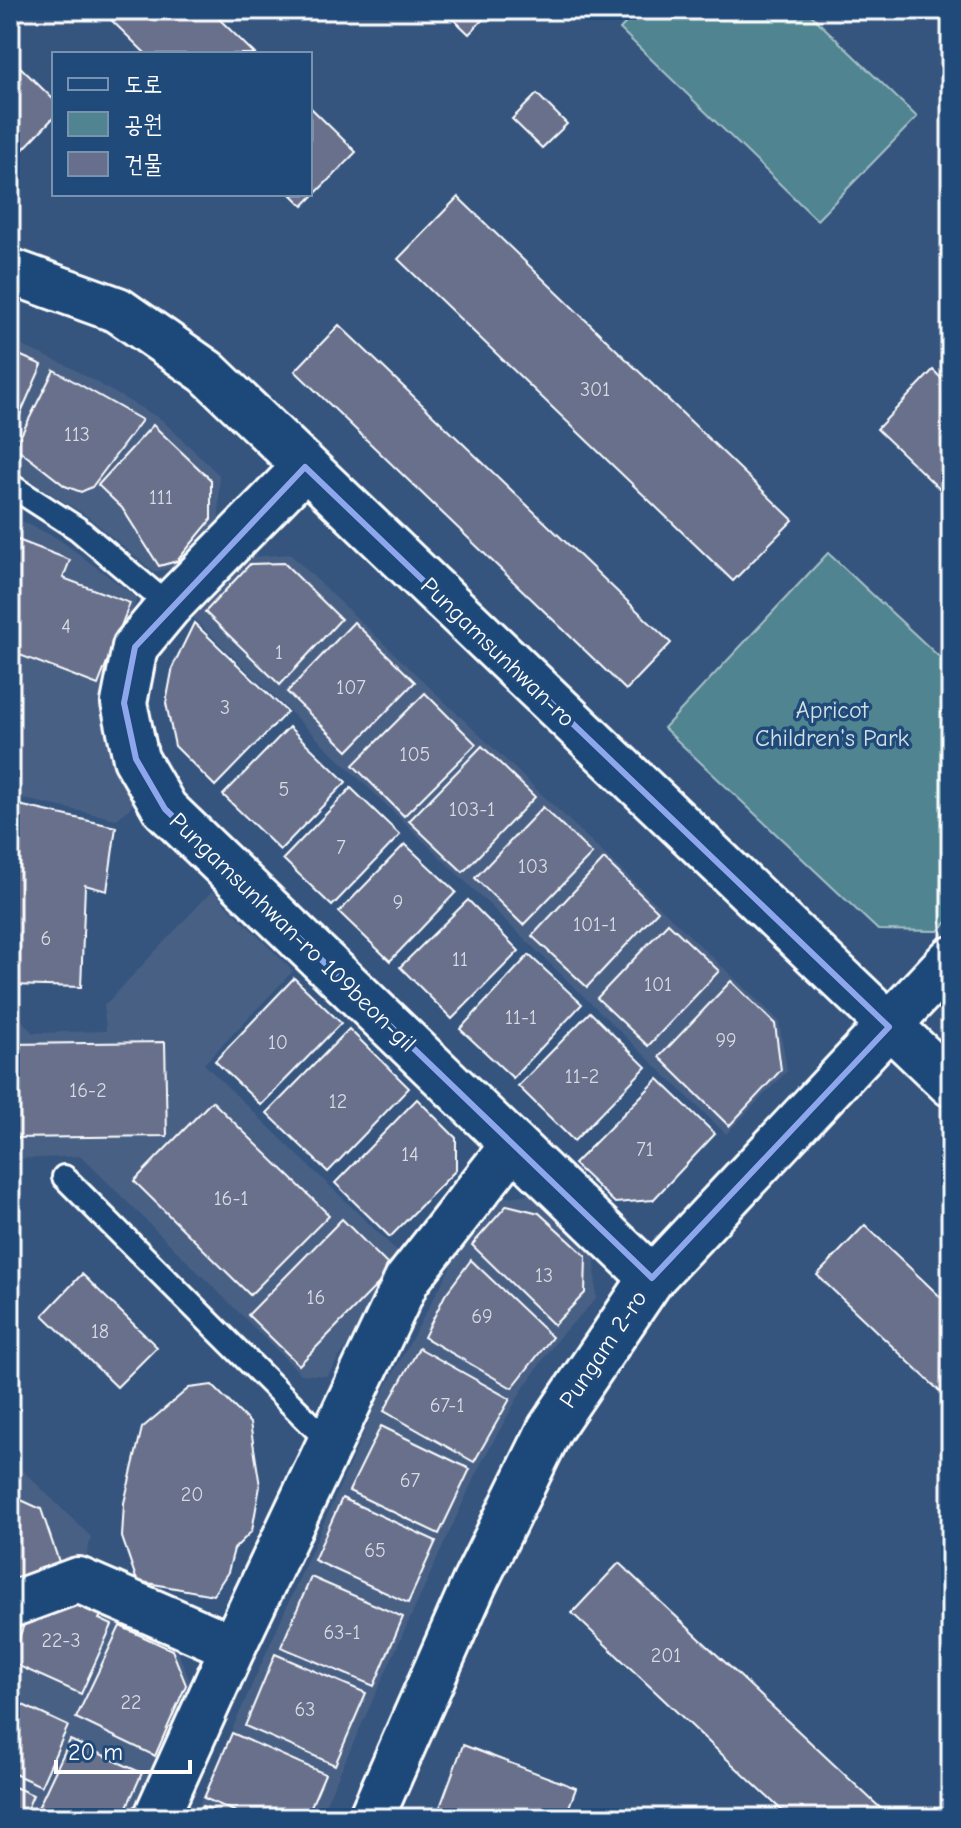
<svg xmlns="http://www.w3.org/2000/svg" width="961" height="1828" viewBox="0 0 961 1828" font-family="'Comic Neue','Poor Story',sans-serif">
  <rect width="100%" height="100%" fill="#35557f"/>
  <filter id="ink" filterUnits="userSpaceOnUse"><feTurbulence type="fractalNoise" baseFrequency=".0125" numOctaves="2"/><feDisplacementMap in="SourceGraphic" scale="16" xChannelSelector="R" yChannelSelector="G"/><feConvolveMatrix kernelMatrix="1 2 1 2 8 2 1 2 1" color-interpolation-filters="sRGB"/></filter>
  <g filter="url(#ink)">
    <!-- built -->
    <g fill="#486085">
      <polygon points="10,341 66,365 162,420 219,475 219,519 176,567 154,572 87,516 10,468"/>
      <polygon points="10,515 60,540 137,598 116,655 105,719 133,805 117,819 10,796"/>
      <polygon points="290,554 779,1021 787,1071 726,1134 193,618 252,557"/>
      <polygon points="212,891 293,971 204,1064 398,1252 386,1286 327,1376 301,1374 81,1156 16,1159 10,1172 10,1007 33,1033 106,1031 104,1006"/>
      <polygon points="531,1194 595,1257 596,1299 559,1337 522,1390 479,1467 319,1818 193,1818 376,1405 462,1246 500,1198"/>
      <polygon points="19,1467 91,1537 85,1562 10,1590 10,1469"/>
      <polygon points="75,1598 174,1642 191,1684 133,1818 10,1818 10,1624"/>
    </g>
    <!-- green -->
    <g fill="#508490" stroke="#a8c2c8" stroke-width="2">
      <polygon points="638,10 806,10 917,117 817,220 620,29"/>
      <polygon points="828,553 951,668 951,918 938,931 878,930 664,728"/>
    </g>
    <!-- building -->
    <g fill="#676f8c" stroke="#fff" stroke-width="2">
      <polygon points="101,10 210,10 255,54 146,54"/>
      <polygon points="444,10 486,10 489,13 469,34"/>
      <polygon points="10,57 54,100 54,117 16,157 10,152"/>
      <polygon points="537,94 567,124 542,148 512,119"/>
      <polygon points="310,107 356,152 303,206 291,194 310,194"/>
      <polygon points="458,197 793,520 733,581 398,259"/>
      <polygon points="339,325 671,643 626,690 295,371"/>
      <polygon points="10,351 42,365 10,437"/>
      <polygon points="54,370 142,420 92,487 81,492 65,486 15,447"/>
      <polygon points="933,370 951,388 951,500 877,429"/>
      <polygon points="153,425 211,480 211,520 177,561 159,566 122,508 98,485"/>
      <polygon points="10,537 70,560 63,578 130,603 98,685 17,654 10,648"/>
      <polygon points="284,563 341,619 280,685 205,612 250,564"/>
      <polygon points="354,622 415,682 348,751 287,692"/>
      <polygon points="194,623 287,712 215,786 175,746 166,703 173,666"/>
      <polygon points="425,693 476,744 404,816 353,765"/>
      <polygon points="289,727 346,782 280,850 223,795"/>
      <polygon points="482,746 535,797 463,872 409,821"/>
      <polygon points="351,788 400,835 332,906 283,859"/>
      <polygon points="10,803 116,827 107,891 85,885 81,987 10,985"/>
      <polygon points="543,807 592,854 523,925 475,878"/>
      <polygon points="405,844 456,892 390,961 339,912"/>
      <polygon points="604,859 658,911 587,987 532,936"/>
      <polygon points="468,900 519,951 452,1019 400,967"/>
      <polygon points="668,923 719,971 648,1046 597,998"/>
      <polygon points="529,955 582,1004 513,1078 460,1029"/>
      <polygon points="294,978 341,1023 261,1105 215,1061"/>
      <polygon points="731,981 775,1024 781,1070 729,1126 659,1057"/>
      <polygon points="590,1012 646,1067 574,1141 518,1086"/>
      <polygon points="349,1029 409,1088 328,1172 267,1113"/>
      <polygon points="165,1042 167,1136 10,1138 10,1044"/>
      <polygon points="658,1079 715,1134 653,1200 615,1203 574,1164"/>
      <polygon points="417,1099 456,1138 456,1170 390,1237 335,1183"/>
      <polygon points="212,1101 329,1215 250,1295 134,1181"/>
      <polygon points="507,1205 539,1213 586,1256 585,1293 554,1325 472,1245"/>
      <polygon points="342,1219 387,1264 383,1279 299,1365 248,1315"/>
      <polygon points="865,1225 951,1307 951,1402 817,1275"/>
      <polygon points="471,1260 552,1337 512,1388 424,1337 445,1295"/>
      <polygon points="82,1274 157,1347 117,1387 43,1315"/>
      <polygon points="419,1348 510,1399 474,1462 384,1411"/>
      <polygon points="212,1385 250,1423 260,1486 252,1531 234,1549 228,1572 213,1595 137,1581 122,1537 124,1503 142,1428 189,1388"/>
      <polygon points="381,1426 470,1469 439,1534 349,1491"/>
      <polygon points="10,1495 41,1509 59,1562 10,1580"/>
      <polygon points="342,1498 436,1541 408,1603 314,1560"/>
      <polygon points="619,1563 761,1696 891,1818 790,1818 714,1747 572,1613"/>
      <polygon points="311,1577 403,1617 374,1686 281,1647"/>
      <polygon points="78,1604 102,1614 99,1619 112,1625 81,1694 10,1662 25,1622"/>
      <polygon points="120,1626 172,1650 186,1685 155,1756 76,1718"/>
      <polygon points="275,1654 366,1693 335,1765 245,1726"/>
      <polygon points="10,1699 68,1726 41,1786 10,1772"/>
      <polygon points="232,1733 325,1774 306,1818 250,1818 204,1798"/>
      <polygon points="70,1740 142,1773 122,1818 48,1818 36,1812"/>
      <polygon points="463,1745 576,1788 565,1818 436,1818"/>
      <polygon points="10,1785 33,1795 23,1818 10,1818"/>
      <polygon points="203,1806 229,1818 198,1818"/>
    </g>
    <g fill="none" stroke-linecap="round" stroke-linejoin="round">
      <defs>
        <g id="service">
          <polyline points="10,485 78,529 169,606"/>
          <polyline points="64,1177 329,1442"/>
        </g>
        <g id="minor">
          <polyline points="305,467 169,606 135,647 124,703 136,759 165,809 652,1278"/>
          <polyline points="10,1605 78,1580 233,1647"/>
          <polyline points="156,1818 233,1647 407,1280 513,1145"/>
          <polyline points="371,1818 474,1584 550,1429 652,1278 951,959"/>
        </g>
        <polyline id="tertiary" points="10,271 118,310 207,372 951,1084"/>
      </defs>
      <!-- service casing -->
      <use href="#service" stroke="#fff" stroke-width="28"/>
      <!-- minor casing -->
      <use href="#minor" stroke="#fff" stroke-width="50"/>
      <!-- tertiary casing -->
      <use href="#tertiary" stroke="#fff" stroke-width="50"/>
      <!-- service -->
      <use href="#service" stroke="#1f4a7a" stroke-width="22"/>
      <!-- minor -->
      <use href="#minor" stroke="#1f4a7a" stroke-width="44"/>
      <!-- tertiary -->
      <use href="#tertiary" stroke="#1f4a7a" stroke-width="44"/>
    </g>
  </g>
  <!-- marked area -->
  <path fill="none" stroke="#8ea6ec" stroke-width="6" stroke-linejoin="round" d="M305,467L889,1027L652,1278L165,809L136,759L124,703L135,647Z"/>
  <g text-anchor="middle" dominant-baseline="central" stroke-width="7" stroke-linejoin="round" paint-order="stroke">
    <!-- number labels -->
    <g font-size="20" fill="#d9dbe2">
      <text x="595" y="389">301</text>
      <text x="77" y="434">113</text>
      <text x="161" y="497">111</text>
      <text x="66" y="626">4</text>
      <text x="279" y="652">1</text>
      <text x="351" y="687">107</text>
      <text x="225" y="707">3</text>
      <text x="415" y="754">105</text>
      <text x="284" y="789">5</text>
      <text x="472" y="809">103-1</text>
      <text x="341" y="847">7</text>
      <text x="533" y="866">103</text>
      <text x="398" y="902">9</text>
      <text x="595" y="924">101-1</text>
      <text x="46" y="938">6</text>
      <text x="460" y="959">11</text>
      <text x="658" y="984">101</text>
      <text x="521" y="1017">11-1</text>
      <text x="726" y="1040">99</text>
      <text x="278" y="1042">10</text>
      <text x="582" y="1076">11-2</text>
      <text x="88" y="1090">16-2</text>
      <text x="338" y="1101">12</text>
      <text x="645" y="1149">71</text>
      <text x="410" y="1154">14</text>
      <text x="231" y="1198">16-1</text>
      <text x="544" y="1275">13</text>
      <text x="316" y="1297">16</text>
      <text x="482" y="1316">69</text>
      <text x="100" y="1331">18</text>
      <text x="447" y="1405">67-1</text>
      <text x="410" y="1480">67</text>
      <text x="192" y="1494">20</text>
      <text x="375" y="1550">65</text>
      <text x="342" y="1632">63-1</text>
      <text x="61" y="1640">22-3</text>
      <text x="666" y="1655">201</text>
      <text x="131" y="1702">22</text>
      <text x="305" y="1709">63</text>
    </g>
    <!-- street labels -->
    <g font-size="24" fill="#fff" stroke="#1f4a7a">
      <text transform="translate(498 652) rotate(44)">Pungamsunhwan-ro</text>
      <text transform="translate(293 932) rotate(44)">Pungamsunhwan-ro 109beon-gil</text>
      <text transform="translate(603 1349) rotate(-56)">Pungam 2-ro</text>
    </g>
    <!-- park labels -->
    <g font-size="24" fill="#d3e0e3" stroke="#1f4a7a">
      <text x="832" y="710">Apricot<tspan x="832" dy="28">Children's Park</tspan></text>
    </g>
  </g>
  <!-- margin -->
  <rect width="961" height="1828" fill="none" stroke="#1f4a7a" stroke-width="40"/>
  <rect x="20" y="20" width="921" height="1788" fill="none" stroke="#fff" stroke-width="3" filter="url(#ink)"/>
  <!-- legend -->
  <rect x="52" y="52" width="260" height="144" fill="#1f4a7a" stroke="#7992af" stroke-width="2"/>
  <rect x="68" y="78" width="40" height="12" fill="#1f4a7a" stroke="#7992af" stroke-width="2"/>
  <text x="124" y="92" font-size="24" fill="#ffffff">도로</text>
  <rect x="68" y="112" width="40" height="24" fill="#508490" stroke="#7992af" stroke-width="2"/>
  <text x="124" y="132" font-size="24" fill="#ffffff">공원</text>
  <rect x="68" y="152" width="40" height="24" fill="#676f8c" stroke="#7992af" stroke-width="2"/>
  <text x="124" y="172" font-size="24" fill="#ffffff">건물</text>
  <!-- scale -->
  <path d="M56 1760v12h134v-12" fill="none" stroke="#ffffff" stroke-width="4"/>
  <text x="68" y="1760" font-size="24" fill="#ffffff" stroke="#1f4a7a" stroke-width="6" paint-order="stroke">20 m</text>
</svg>
